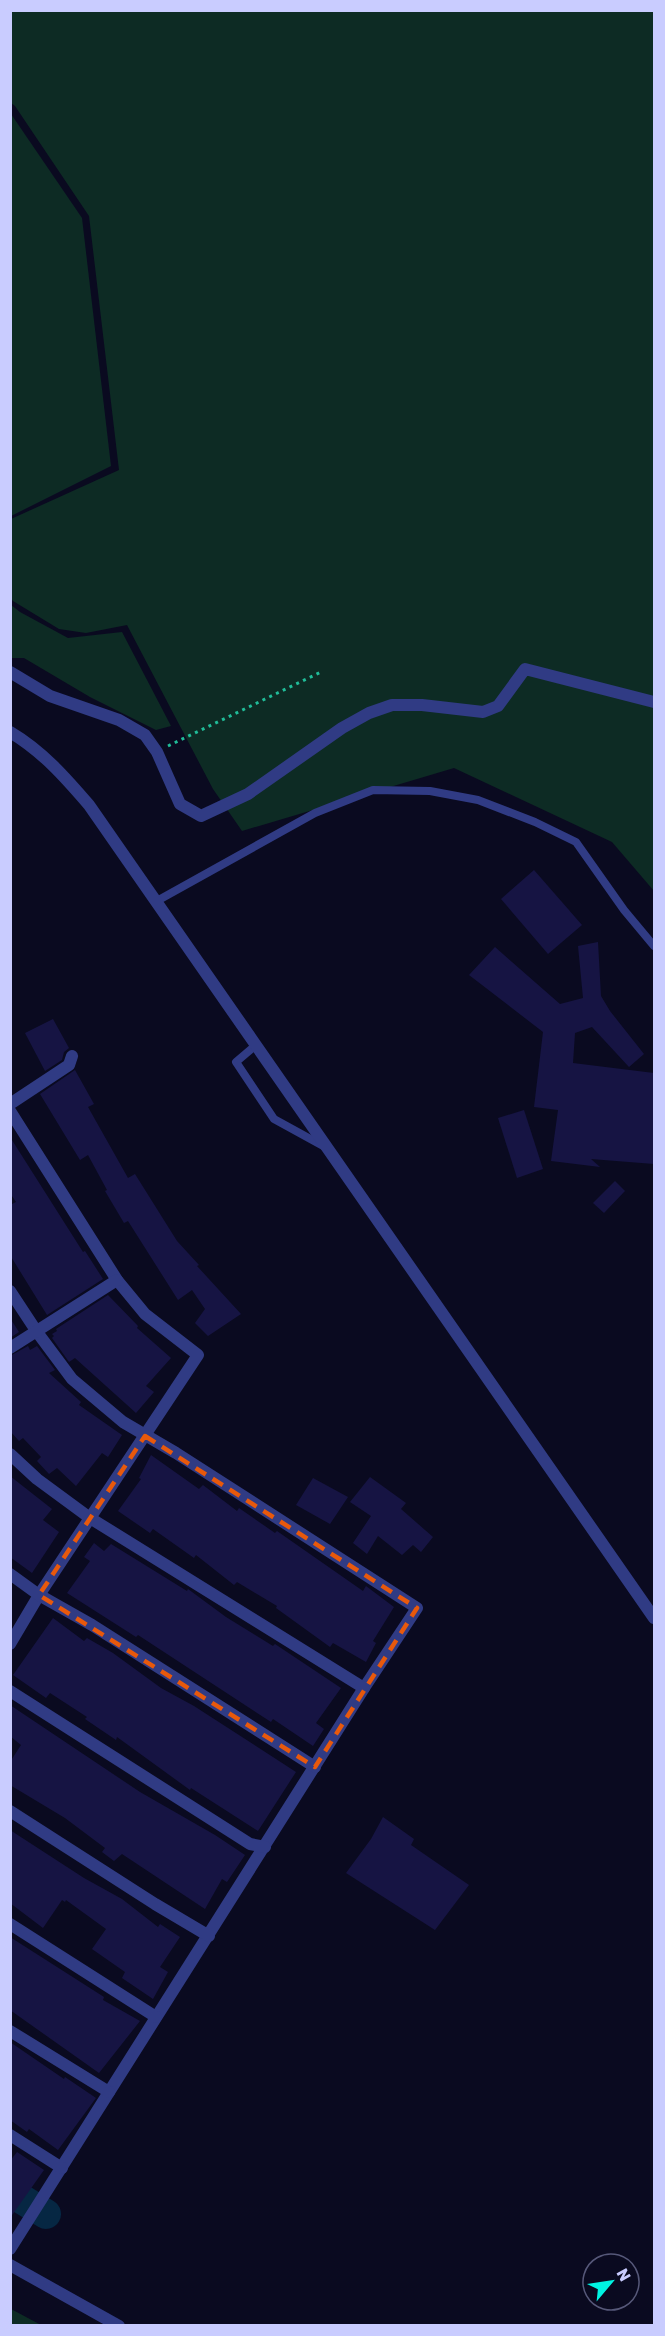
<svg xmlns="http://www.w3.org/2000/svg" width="665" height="2336" viewBox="0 0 665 2336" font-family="Rubik,sans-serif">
  <rect width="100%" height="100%" fill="#0a0a20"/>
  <!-- green -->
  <g fill="#0d2b24">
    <polygon points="11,11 654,11 654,891 612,842 454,768 242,831 213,789 127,625 86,633 59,629 13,601 10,597 11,519 119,470 89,216 15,106 11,103"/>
    <polygon points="11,114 82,218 111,466 11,516"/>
    <polygon points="11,605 20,612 68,638 122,632 171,726 156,730 90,697 24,658 11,658"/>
    <polygon points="11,2309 41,2325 11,2325"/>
  </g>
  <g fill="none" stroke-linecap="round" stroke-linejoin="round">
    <!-- river -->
    <polyline stroke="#062743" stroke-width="30" points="10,2192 46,2214"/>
  </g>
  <!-- building -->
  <g fill="#161443">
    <polygon points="534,870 582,925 548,954 501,899"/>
    <polygon points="598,942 601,996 610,1011 644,1054 629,1067 592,1027 575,1033 573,1063 654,1073 654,1164 591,1159 600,1167 551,1161 558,1110 534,1107 543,1032 469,975 495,947 560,1004 583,998 578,946"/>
    <polygon points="53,1019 69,1048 64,1052 62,1060 45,1071 25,1033"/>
    <polygon points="75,1070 94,1104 88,1107 128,1178 135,1174 177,1241 199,1265 197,1266 241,1314 208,1336 195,1323 205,1309 192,1290 178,1300 128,1221 124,1223 105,1191 107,1190 88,1155 80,1160 40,1094"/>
    <polygon points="524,1110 543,1169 517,1178 498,1118"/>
    <polygon points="10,1137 83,1252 85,1251 103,1279 47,1315 10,1255 10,1205 16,1202 10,1193"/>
    <polygon points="615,1181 625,1191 604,1213 593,1203"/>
    <polygon points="108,1295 138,1326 137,1328 171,1358 146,1386 154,1392 136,1413 75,1358 69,1362 52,1338 54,1336 52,1334 57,1331 56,1329"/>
    <polygon points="10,1318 19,1332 10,1338"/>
    <polygon points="28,1346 30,1350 37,1346 55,1370 49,1373 81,1402 79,1405 122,1435 108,1457 102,1453 76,1486 57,1468 49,1474 37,1461 41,1457 23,1438 19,1441 10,1431 10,1356"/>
    <polygon points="151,1455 199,1489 203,1485 237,1511 239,1508 275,1533 277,1531 363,1591 366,1586 394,1607 373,1641 376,1643 366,1662 333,1643 330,1647 276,1608 277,1606 237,1582 234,1585 196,1555 194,1558 153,1529 150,1533 118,1511 141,1479 139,1478"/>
    <polygon points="10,1476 52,1509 43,1520 59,1532 32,1573 10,1557"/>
    <polygon points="370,1477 406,1503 401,1509 433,1537 421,1552 413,1545 402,1555 378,1536 367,1554 353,1543 371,1516 350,1502"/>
    <polygon points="313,1478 348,1497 330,1524 296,1505"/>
    <polygon points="94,1543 104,1551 111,1544 187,1591 188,1589 226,1617 273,1646 275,1644 341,1688 316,1723 324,1729 313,1746 273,1719 271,1722 138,1635 136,1637 67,1593 90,1561 84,1557"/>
    <polygon points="53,1618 84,1641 87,1638 113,1653 161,1688 194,1706 296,1772 258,1831 191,1788 190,1790 117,1737 116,1740 85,1719 87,1717 50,1693 46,1698 13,1675"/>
    <polygon points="10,1705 140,1792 215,1835 245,1855 227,1882 222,1879 205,1909 122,1854 114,1861 102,1852 105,1848 65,1818 10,1785 10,1762 21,1745 10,1736"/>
    <polygon points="383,1817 414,1839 411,1845 469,1885 435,1930 346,1873 371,1839"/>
    <polygon points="10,1830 84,1878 122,1899 158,1927 160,1924 180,1937 160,1967 168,1972 153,1999 122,1978 125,1972 92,1949 106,1929 66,1900 65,1902 62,1900 43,1928 10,1903"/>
    <polygon points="10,1937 104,1997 103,2000 140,2021 99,2073 10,2010"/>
    <polygon points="10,2042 64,2079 65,2077 96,2098 58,2150 29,2129 27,2132 10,2120"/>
    <polygon points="17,2152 44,2170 10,2218 10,2161"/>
  </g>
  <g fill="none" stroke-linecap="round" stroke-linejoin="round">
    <!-- path -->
    <polyline stroke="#20bc98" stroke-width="3" stroke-dasharray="3 4.5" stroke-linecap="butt" points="168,746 323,671"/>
    <!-- service -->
    <g stroke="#303b84" stroke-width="8">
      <polyline points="155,902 315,813 373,790 430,791 478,800 535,822 576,842 624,910 654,946"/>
      <polyline points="256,1045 236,1062 274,1119 325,1147"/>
    </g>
    <!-- minor -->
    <g stroke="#303b84" stroke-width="12">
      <polyline points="10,672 50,696 119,720 145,735 157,752 180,804 201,816 248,794 342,728 369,713 392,705 422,705 483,712 498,706 525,669 654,702"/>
      <polyline points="10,1104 69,1065 72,1056"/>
      <polyline points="10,1111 117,1280 145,1314 198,1355 39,1595 10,1644"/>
      <polyline points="10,1291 37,1332 72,1379 123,1422 176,1453 417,1608 364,1688 10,2249"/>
      <polyline points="10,1348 117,1280"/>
      <polyline points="10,1454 37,1479 90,1518 364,1688"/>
      <polyline points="10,1574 39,1595 92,1625 315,1767"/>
      <polyline points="10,1691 250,1844 265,1847"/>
      <polyline points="10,1811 155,1904 209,1936"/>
      <polyline points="10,1924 156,2017"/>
      <polyline points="10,2031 109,2092"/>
      <polyline points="10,2135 62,2168"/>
    </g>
    <!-- tertiary -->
    <g stroke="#303b84" stroke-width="12">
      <path d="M10,732C42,751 65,777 89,805L654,1618"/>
      <polyline points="10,2265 119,2326"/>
    </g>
  </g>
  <!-- marked area -->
  <path fill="none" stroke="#e8590c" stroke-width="4.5" stroke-dasharray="12 8" stroke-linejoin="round" d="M145,1436L417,1608L315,1767L39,1595Z"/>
  <!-- border -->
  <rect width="665" height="2336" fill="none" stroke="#c9ccff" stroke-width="24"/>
  <!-- north arrow -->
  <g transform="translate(611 2282) rotate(61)"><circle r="28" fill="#0a0a20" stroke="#565879" stroke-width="1.5"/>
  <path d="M0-4.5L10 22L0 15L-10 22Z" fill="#00f4e3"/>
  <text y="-9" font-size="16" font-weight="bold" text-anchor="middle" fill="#c9ccff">N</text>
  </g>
</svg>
